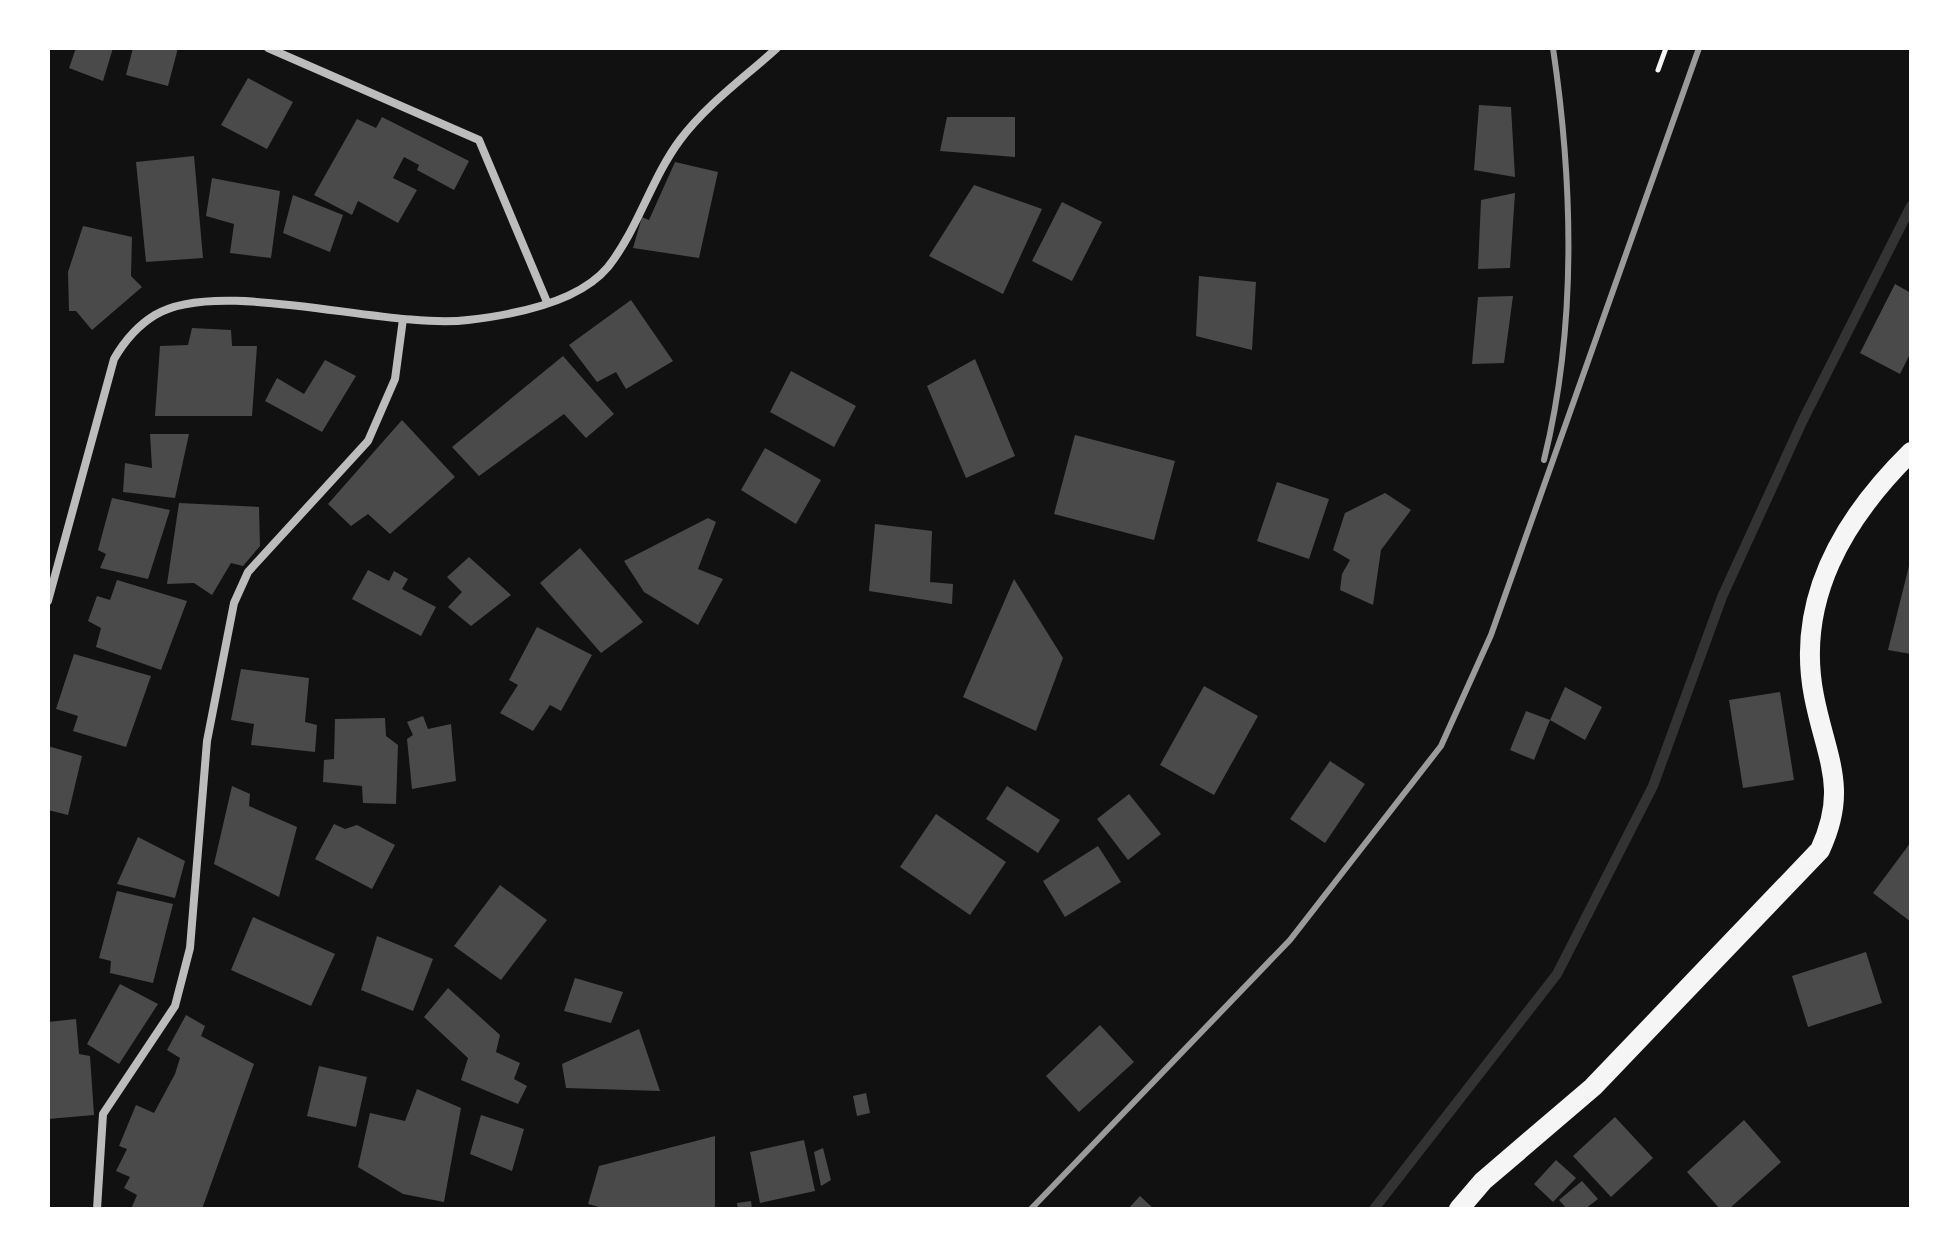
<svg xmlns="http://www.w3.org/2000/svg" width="1959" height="1257" viewBox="0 0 1959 1257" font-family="Quicksand,sans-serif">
  <rect width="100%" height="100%" fill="#111"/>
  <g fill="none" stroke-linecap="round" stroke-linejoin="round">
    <!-- stream -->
    <polyline stroke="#333" stroke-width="10" points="1374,1209 1557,974 1653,786 1722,597 1803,420 1911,206"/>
  </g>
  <!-- building -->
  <g fill="#4a4a4a">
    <polygon points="76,48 113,48 103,81 69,68"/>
    <polygon points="133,48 178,48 168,86 126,75"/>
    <polygon points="248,78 293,102 267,149 221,125"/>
    <polygon points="1479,105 1511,107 1515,177 1474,170"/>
    <polygon points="382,117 469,161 454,190 417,170 419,165 404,157 393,178 417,190 398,223 358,201 352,215 314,195 357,119 376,128"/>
    <polygon points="947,117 1015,117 1015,157 940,151"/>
    <polygon points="194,156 203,258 146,262 136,162"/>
    <polygon points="675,162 718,172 699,258 633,248 642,217 649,220"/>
    <polygon points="212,178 280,191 271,258 230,253 234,224 206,216"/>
    <polygon points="974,185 1042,209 1003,294 929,256"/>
    <polygon points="1515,193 1510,268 1478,269 1481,200"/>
    <polygon points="293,195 343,215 330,252 283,233"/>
    <polygon points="1062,202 1102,222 1072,281 1032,261"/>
    <polygon points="83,226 132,237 131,276 142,287 92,330 76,311 69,311 68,272"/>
    <polygon points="1199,276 1256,282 1252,350 1196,336"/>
    <polygon points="1895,284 1911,293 1911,352 1900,374 1860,353"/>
    <polygon points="1513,296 1504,363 1472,364 1478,297"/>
    <polygon points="631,300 673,361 626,389 616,372 597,382 569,345"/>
    <polygon points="192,328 231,330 232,346 257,346 252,416 155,416 160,346 188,345"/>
    <polygon points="563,356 614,414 586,438 564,414 479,476 452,447"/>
    <polygon points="975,359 1015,456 966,478 927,386"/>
    <polygon points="325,360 356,376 322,432 265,401 277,378 304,394"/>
    <polygon points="791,371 856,406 834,447 770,412"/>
    <polygon points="402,420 455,477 390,534 368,514 351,526 328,504"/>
    <polygon points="150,434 189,434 175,498 123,492 125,463 152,468"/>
    <polygon points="1075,435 1175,461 1154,540 1054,514"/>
    <polygon points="765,448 821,480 796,524 741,490"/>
    <polygon points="1277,482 1329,499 1309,559 1257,541"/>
    <polygon points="1385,493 1411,510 1381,550 1373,605 1340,590 1342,574 1350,560 1333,550 1345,513"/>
    <polygon points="112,498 170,510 148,579 100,568 106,554 98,550"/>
    <polygon points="179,503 259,507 260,546 243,566 231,563 212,595 194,583 167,584"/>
    <polygon points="708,518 716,522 698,569 723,579 698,625 644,592 624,561"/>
    <polygon points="875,524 932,531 930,582 953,584 952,604 869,591"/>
    <polygon points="580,548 643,622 601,653 540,583"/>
    <polygon points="469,557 511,595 471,626 448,607 462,592 447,577"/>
    <polygon points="1911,558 1911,654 1888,650"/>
    <polygon points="368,570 389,581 394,571 408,579 402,589 436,607 421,636 352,599"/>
    <polygon points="1014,579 1063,658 1036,731 963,697"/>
    <polygon points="117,580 187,601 161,670 96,647 101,628 88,621 97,596 110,600"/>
    <polygon points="537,627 592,655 561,711 550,705 533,731 500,713 518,685 509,680"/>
    <polygon points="74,654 151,676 126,747 73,731 78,716 56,709"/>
    <polygon points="241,669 309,678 305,722 317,725 315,752 251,745 254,724 231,720"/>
    <polygon points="1204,686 1258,716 1214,795 1160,765"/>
    <polygon points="1565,687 1602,707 1585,740 1550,720"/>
    <polygon points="1780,692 1794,780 1743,788 1729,700"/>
    <polygon points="1526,711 1550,720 1534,760 1510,750"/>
    <polygon points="423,716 428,729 451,724 456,781 412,789 407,739 413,735 407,722"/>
    <polygon points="385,718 386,736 398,745 396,804 363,803 362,786 323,782 324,760 334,759 335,719"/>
    <polygon points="48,746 82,756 68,815 48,810"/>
    <polygon points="1330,761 1365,784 1325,843 1290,819"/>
    <polygon points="232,786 250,794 249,806 297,827 279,897 214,864"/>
    <polygon points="1007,786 1060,820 1038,853 986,819"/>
    <polygon points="1129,794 1161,834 1128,860 1097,819"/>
    <polygon points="936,814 1006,862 970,915 900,867"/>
    <polygon points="334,824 345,829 357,825 395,845 372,889 315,859"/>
    <polygon points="138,837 185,861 175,898 117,884"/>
    <polygon points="1911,842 1911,922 1873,893"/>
    <polygon points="1098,846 1121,882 1065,917 1043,881"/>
    <polygon points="500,885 547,920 501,980 454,946"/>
    <polygon points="117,891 173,904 153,983 110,973 111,961 99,958"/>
    <polygon points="253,917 335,954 311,1006 231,970"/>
    <polygon points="377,936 433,959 413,1011 361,990"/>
    <polygon points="1866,952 1882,1003 1808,1027 1792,976"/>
    <polygon points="575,978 623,992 611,1023 564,1011"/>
    <polygon points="120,984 158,1004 119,1064 87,1044"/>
    <polygon points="448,988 500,1035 496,1052 520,1063 514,1079 527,1086 518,1104 461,1080 468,1058 424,1017"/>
    <polygon points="186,1015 205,1026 201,1036 254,1064 202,1209 131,1209 137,1195 124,1188 130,1177 116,1171 127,1149 119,1146 136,1105 154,1113 175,1074 180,1058 167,1050"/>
    <polygon points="76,1019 79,1054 90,1056 94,1115 48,1119 48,1022"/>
    <polygon points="1100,1025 1134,1062 1079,1112 1046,1076"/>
    <polygon points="639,1029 660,1091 566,1088 562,1064"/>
    <polygon points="319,1066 367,1077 356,1127 307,1116"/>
    <polygon points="417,1089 461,1108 444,1202 403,1194 358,1167 370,1113 405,1121"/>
    <polygon points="866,1093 870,1113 857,1116 853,1096"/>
    <polygon points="481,1115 524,1129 512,1171 470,1154"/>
    <polygon points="1615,1117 1653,1158 1611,1197 1573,1156"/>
    <polygon points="1744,1120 1781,1162 1729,1209 1720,1209 1687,1172"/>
    <polygon points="715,1136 715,1209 606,1209 588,1204 599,1166"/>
    <polygon points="804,1140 815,1191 760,1203 750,1152"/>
    <polygon points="823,1148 831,1180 821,1186 814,1152"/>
    <polygon points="1556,1160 1576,1178 1553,1202 1534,1184"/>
    <polygon points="1582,1181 1598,1199 1585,1209 1567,1209 1559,1200"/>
    <polygon points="1140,1196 1154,1209 1128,1209"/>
    <polygon points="751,1201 752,1209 738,1209 737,1203"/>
  </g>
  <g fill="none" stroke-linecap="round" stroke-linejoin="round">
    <!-- path -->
    <polyline stroke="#f5f5f5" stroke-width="5" points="1658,70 1666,48"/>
    <!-- minor -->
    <g stroke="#bcbcbc" stroke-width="8">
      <polyline points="268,48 479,140 547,302"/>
      <path d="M48,601L114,359C125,340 137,326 155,315C219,276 387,330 468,320C512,315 578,303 608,267C638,229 651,179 680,140C707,104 744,78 777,48"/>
      <polyline points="97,1209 103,1114 175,1006 190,948 207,741 234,603 248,572 368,441 395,379 403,319"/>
    </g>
    <!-- primary -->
    <path stroke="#f5f5f5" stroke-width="20" d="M1459,1209L1483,1181L1593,1087L1820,850C1849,788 1826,758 1814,696C1795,599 1844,518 1911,452"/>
    <!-- rail -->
    <g stroke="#9a9a9a" stroke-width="6">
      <path d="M1544,460C1577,327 1573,183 1553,48"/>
      <polyline points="1031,1209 1290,940 1441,746 1491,635 1699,48"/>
    </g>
  </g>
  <!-- border -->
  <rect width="1959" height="1257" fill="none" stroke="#ffffff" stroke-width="100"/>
</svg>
